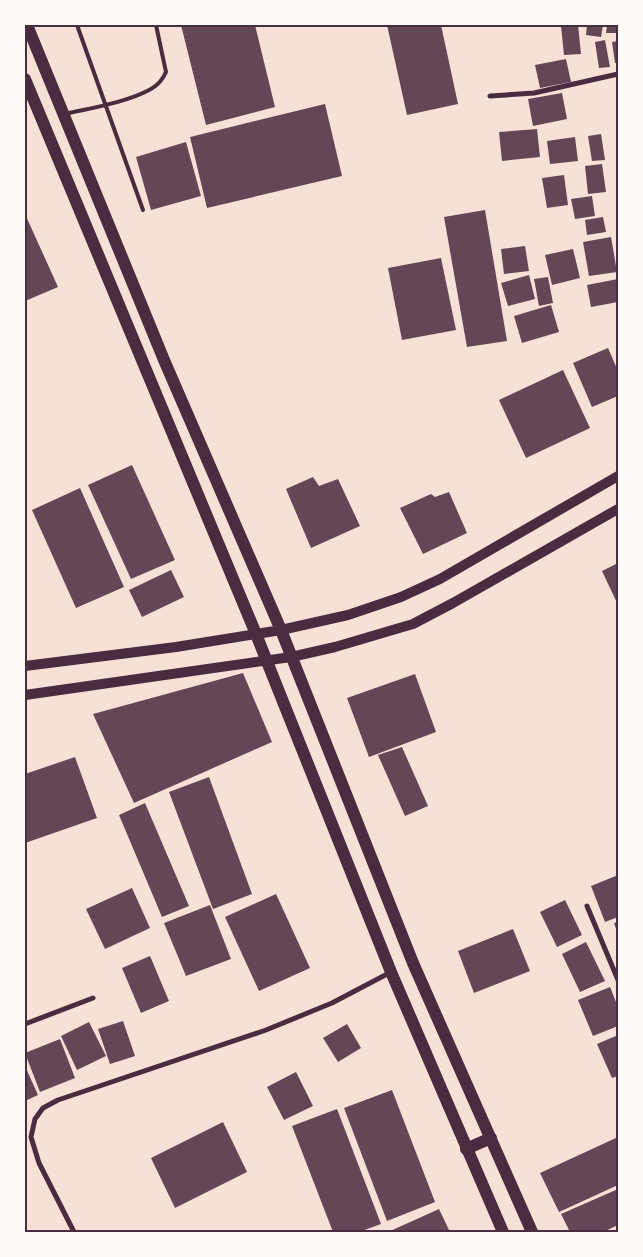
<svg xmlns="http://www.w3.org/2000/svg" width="643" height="1257" viewBox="0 0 643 1257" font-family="'Noto Sans',sans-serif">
  <rect width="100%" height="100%" fill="#f7e1d7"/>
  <!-- building -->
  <g fill="#644757">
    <polygon points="181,25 255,25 275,107 206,125"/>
    <polygon points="387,25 441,25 458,104 407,115"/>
    <polygon points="567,25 578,25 581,54 564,55 561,26"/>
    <polygon points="587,25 603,25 601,37 586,35"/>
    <polygon points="607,25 618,25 618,33 606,33"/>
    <polygon points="605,40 610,67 599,68 595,42"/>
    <polygon points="618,41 618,63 615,63 612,42"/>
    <polygon points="566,59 571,82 540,88 535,65"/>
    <polygon points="562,93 567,119 533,126 528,99"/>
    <polygon points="325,104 342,176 207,208 190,137"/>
    <polygon points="537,129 540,157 502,161 499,132"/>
    <polygon points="601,134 605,160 592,161 588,136"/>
    <polygon points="575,137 578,161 550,164 547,141"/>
    <polygon points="186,142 201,196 151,210 136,157"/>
    <polygon points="602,164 606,192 588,194 585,166"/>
    <polygon points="564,175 568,205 547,208 542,178"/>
    <polygon points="592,196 595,216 575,219 571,199"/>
    <polygon points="485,210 507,341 467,347 444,217"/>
    <polygon points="25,214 58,287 25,301"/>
    <polygon points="603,217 606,232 587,235 585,220"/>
    <polygon points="611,237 617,272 589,276 583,242"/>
    <polygon points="525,246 529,271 504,274 501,249"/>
    <polygon points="573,249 580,278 552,285 545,255"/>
    <polygon points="441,258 456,330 402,340 388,268"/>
    <polygon points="529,275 535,299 508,306 501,283"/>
    <polygon points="548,277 553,303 539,306 534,279"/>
    <polygon points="618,279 618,302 591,307 587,285"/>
    <polygon points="551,305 559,332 522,343 514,316"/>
    <polygon points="608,348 618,371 618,396 592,407 573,363"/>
    <polygon points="563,370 590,428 526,458 499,400"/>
    <polygon points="132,465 175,560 131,579 88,485"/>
    <polygon points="313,477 319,486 338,479 360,526 311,548 286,489"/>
    <polygon points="80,488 124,587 76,608 32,510"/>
    <polygon points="449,492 467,533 423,554 400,508 431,494 435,497"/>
    <polygon points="618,563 618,605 602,571"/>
    <polygon points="171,570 184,597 142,617 129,590"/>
    <polygon points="243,673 272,742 134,803 93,714"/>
    <polygon points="415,674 436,732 369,757 347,698"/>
    <polygon points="402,747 428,806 405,816 378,755"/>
    <polygon points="75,757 97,818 25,843 25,774"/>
    <polygon points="209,777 252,894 213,909 169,792"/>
    <polygon points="145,803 189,906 162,917 119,815"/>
    <polygon points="618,875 618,917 605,922 591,886"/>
    <polygon points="132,888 150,928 105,949 86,909"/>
    <polygon points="276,894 310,968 259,991 225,917"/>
    <polygon points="565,900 582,935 557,947 540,912"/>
    <polygon points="210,905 231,959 186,976 164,923"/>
    <polygon points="618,922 618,934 614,923"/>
    <polygon points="513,929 530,971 474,993 458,951"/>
    <polygon points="586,942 605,981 580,992 562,954"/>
    <polygon points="150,956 169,1001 141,1013 122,968"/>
    <polygon points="610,987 618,1007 618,1026 593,1036 578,1000"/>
    <polygon points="123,1021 135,1056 110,1064 98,1029"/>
    <polygon points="89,1022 106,1056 77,1070 61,1036"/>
    <polygon points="347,1024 361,1048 338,1062 323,1038"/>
    <polygon points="618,1035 618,1076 612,1078 597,1044"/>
    <polygon points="60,1039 75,1078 40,1092 25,1053"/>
    <polygon points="25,1066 38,1095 25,1101"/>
    <polygon points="296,1072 313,1106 284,1120 267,1087"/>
    <polygon points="392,1090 435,1202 387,1221 344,1108"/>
    <polygon points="337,1109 381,1224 359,1232 333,1232 292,1126"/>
    <polygon points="223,1122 247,1172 175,1208 151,1158"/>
    <polygon points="618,1137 618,1185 559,1212 540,1173"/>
    <polygon points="618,1189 618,1225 603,1232 570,1232 561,1214"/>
    <polygon points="439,1209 450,1232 388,1232"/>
  </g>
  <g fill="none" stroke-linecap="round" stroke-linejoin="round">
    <!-- service -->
    <g stroke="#4a2c40" stroke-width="4">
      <polyline points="77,25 143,210"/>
      <path d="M65,114C91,108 128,102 151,89C158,85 163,79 166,72L156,25"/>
    </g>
    <!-- minor -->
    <g stroke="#4a2c40" stroke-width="5">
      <polyline points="490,96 534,93 618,74"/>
      <polyline points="587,906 618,980"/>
      <polyline points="25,1024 93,998"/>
      <polyline points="74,1232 39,1163 31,1137 35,1119 43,1108 58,1100 266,1030 332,1003 391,972"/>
    </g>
    <!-- secondary -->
    <g stroke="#4a2c40" stroke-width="10">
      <polyline points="25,666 176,647 281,630 348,615 401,597 440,579 618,476"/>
      <polyline points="25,695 291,657 335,647 413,624 453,603 618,509"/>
    </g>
    <!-- primary -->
    <g stroke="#4a2c40" stroke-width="12">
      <polyline points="27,25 164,360 281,630 413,963 532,1232"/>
      <polyline points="25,79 256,634 391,972 503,1232"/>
      <polyline points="466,1149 491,1138"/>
    </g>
  </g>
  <!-- border -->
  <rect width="643" height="1257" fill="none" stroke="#fffaf5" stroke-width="52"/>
  <rect x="26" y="26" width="591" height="1205" fill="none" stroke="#4a2c40" stroke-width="2"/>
</svg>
